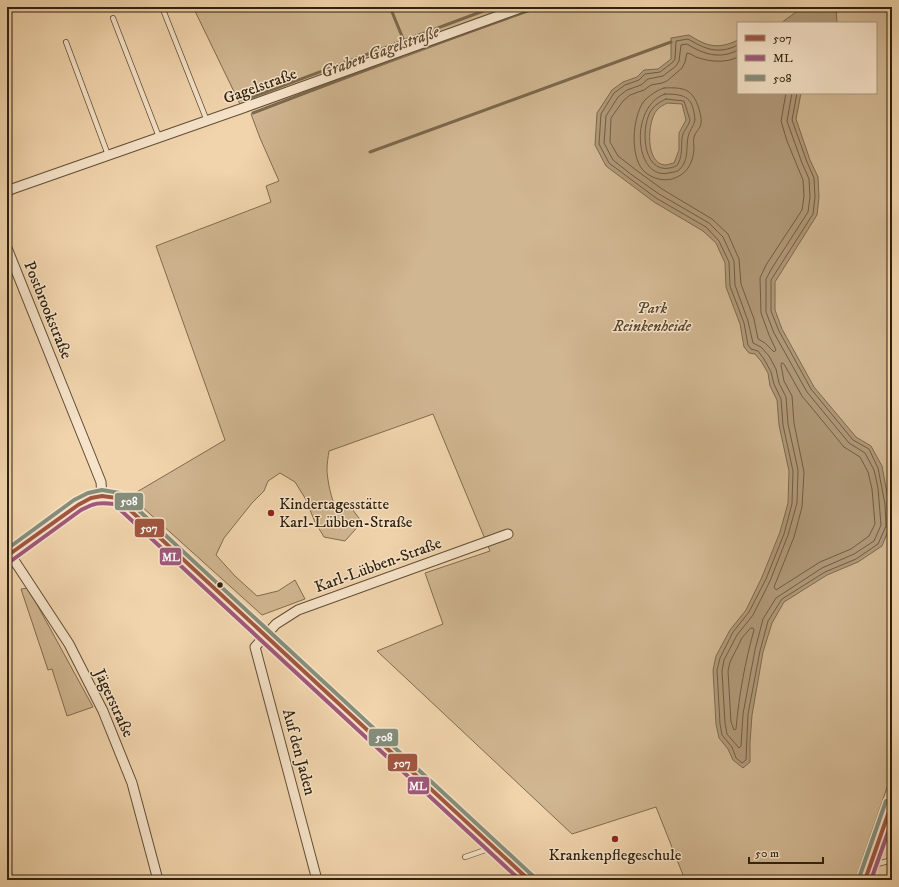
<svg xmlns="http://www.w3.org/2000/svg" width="899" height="887" viewBox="0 0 899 887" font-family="'IM FELL DW Pica',serif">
  <rect width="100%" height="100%" fill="#f1d4ac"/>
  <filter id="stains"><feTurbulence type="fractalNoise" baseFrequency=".005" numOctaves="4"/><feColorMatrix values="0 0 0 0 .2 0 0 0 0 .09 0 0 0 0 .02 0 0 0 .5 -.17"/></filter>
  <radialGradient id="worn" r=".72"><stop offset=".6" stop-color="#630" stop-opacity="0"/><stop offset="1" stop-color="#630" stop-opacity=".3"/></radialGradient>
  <!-- green -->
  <g fill="#d0b691" stroke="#806c50" fill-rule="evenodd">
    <polygon points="193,7 510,7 240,104"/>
    <path d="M539,7H892V773L855,880H685L656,807L572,834L377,651L443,624L425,573L490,551L433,414L329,451C328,457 327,464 327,470C327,477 332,508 339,510C342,511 348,509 352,509L362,522L345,541L324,537L315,522L305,498L295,482L280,473L268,481L264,491L252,503L224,538L216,555L235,576L257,596L278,591L295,580L305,599L262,615L130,496L225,440L156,246L271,202L266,186L279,181L260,138L251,114ZM738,23H876V93H738Z"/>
    <polygon points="28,588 93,707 67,716 52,669 48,670 21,589"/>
  </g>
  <!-- water -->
  <g fill="#af9776" stroke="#7c684c" fill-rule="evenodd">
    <polygon points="798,7 836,7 837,23 781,23 796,12"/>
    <path d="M689,35C706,46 718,50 738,40V93H801L796,119L810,160L818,177L819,197L817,215L775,282V310L782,329L814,387L856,437L871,446L882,466L889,504L890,526L882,546L858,562L827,575L784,602L772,623L763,652L752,715L750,742V762L743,768L733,760L728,749L719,738L716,724L713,670L716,656L730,630L746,610L762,577L780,532L788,503L789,471L779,425L777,400L770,386L768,373L761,361L755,354L749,353L744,347L740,324L726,287L725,263L716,243L703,231L654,202L606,166L595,145L597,113L612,90L623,82L637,77L644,70L658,69L671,59V38ZM667,103L682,104L686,120L679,133V150L674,163C672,163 668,165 665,165C645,164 647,121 657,110C659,107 664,105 667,103Z"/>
  </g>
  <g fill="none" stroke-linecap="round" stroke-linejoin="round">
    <!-- shore -->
    <g stroke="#6f5c42" stroke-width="1">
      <path d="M738,45C718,55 705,49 688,39L676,41L675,59L673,62L660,72L645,74L639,80L625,85L614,93L601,114L599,144L609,163L656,198L706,227L719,241L729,262L730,286L744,323L748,345L751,349L758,351L764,359L771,372L774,384L781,399L783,425L793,471L792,504L784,534L766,579L749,612L733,632L720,658L717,670L720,724L722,735L732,747L736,758L742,763L746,760L748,714L760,651L768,621L782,599L825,572L856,559L878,544L886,526L885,504L878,468L869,449L853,440L811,389L779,331L771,311V280L813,214L815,197L814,178L807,162L792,120L797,93"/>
      <path d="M738,50C720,60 703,54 687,44L681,45L679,61L676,66L663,76L648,79L641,85L627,90L618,97L606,116L604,143L613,160L632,175L659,194L709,223L723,237L734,261L735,285L748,321L753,343L761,347L769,356L776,369L779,383L786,397L788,424L798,470L797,503L788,535L770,581L753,615L737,635L724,660L722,671L725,723L727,734L739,748L741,746L743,714L755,650L763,619L776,598L822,568L854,554L874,541L881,525L878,488L874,470L865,453L849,443L807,392L774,333L766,312V279L772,268L808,212L810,197L809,179L802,163L787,121L792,93"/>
      <path d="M738,57C727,63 711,62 699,58C694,57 691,53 687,53L685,62L682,68L667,81L662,83L651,85L644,90L630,95L623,101L611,118L610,142L618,156L636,170L662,189L712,219L728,234L739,259L741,284L754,319L758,339L765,343L774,352L776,350L769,335L761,313L760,278L766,265L802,210L804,196L803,180L787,141L781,121L786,93"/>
      <path d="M664,88C684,87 693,89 699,109C700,114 702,118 701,124C700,129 695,132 694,137C693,141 694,146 694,149C693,164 686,175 672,179C663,181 654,179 646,173C629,160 632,117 644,101C649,96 657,90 664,88Z"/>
      <path d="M665,94C687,94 693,98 695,120C694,126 689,131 688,137C686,147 689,160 680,169C678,172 673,172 669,173C634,181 629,106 665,94Z"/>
      <path d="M666,99L684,101L690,120C689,125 685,129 683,134C680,143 684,152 678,164C676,167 673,167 670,168C641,174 640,122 653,108C656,104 662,101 666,99Z"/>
      <polygon points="782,363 784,364 802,396 844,447 860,457 868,472 872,489 875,524 869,536 851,549 820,562 776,590 774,587 794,537 802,507 804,472 794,423 792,396 784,381 781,365"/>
      <path d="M751,628H753L754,630C745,662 739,695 736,729L734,730L731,722L728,671L730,662L742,638Z"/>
    </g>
    <!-- stream -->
    <g stroke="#7c684c" stroke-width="3">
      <polyline points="390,7 404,41"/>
      <polyline points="250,98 494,7"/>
      <polyline points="253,113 404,55 539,7"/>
      <polyline points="370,152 671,42"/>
    </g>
    <defs>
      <g id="lane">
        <polyline points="162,7 207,121"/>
        <polyline points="113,18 159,137"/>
        <polyline points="66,42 108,155"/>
        <polyline points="465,857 494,847"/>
        <polyline points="870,866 892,860"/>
        <polyline points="865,880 892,803"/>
      </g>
      <g id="street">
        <polyline points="7,192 12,189 243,108 523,7"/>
        <polyline points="7,248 101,482 102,496"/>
        <polyline points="10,554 69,644 103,711 132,783 158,880"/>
        <polyline points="7,556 78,505 91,498 102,496 117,498 529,880"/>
        <polyline points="317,880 255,647 276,624 298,610 508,534"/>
      </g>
    </defs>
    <!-- lane casing -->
    <use href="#lane" stroke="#604e36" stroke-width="6"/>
    <!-- street casing -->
    <use href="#street" stroke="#604e36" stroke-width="11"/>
    <!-- lane -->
    <use href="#lane" stroke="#f6e3c9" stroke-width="4.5"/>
    <!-- street -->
    <use href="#street" stroke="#f6e3c9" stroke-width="9"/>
    <defs>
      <g id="bus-1">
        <polyline points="7,556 78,505 91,498 102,496 117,498 529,880"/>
        <polyline points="865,880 892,803"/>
      </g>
      <g id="bus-2">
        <path d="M11,561L81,510C94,503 100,502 114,504L520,880"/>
        <polyline points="871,880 892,821"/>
      </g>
      <g id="bus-3">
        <polyline points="7,549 74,500 88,493 102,490 120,493 533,876"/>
        <polyline points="859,878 886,801"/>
      </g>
    </defs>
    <!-- bus-1 casing -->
    <use href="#bus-1" stroke="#f6e3c9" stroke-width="7"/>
    <!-- bus-2 casing -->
    <use href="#bus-2" stroke="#f6e3c9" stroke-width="7"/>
    <!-- bus-3 casing -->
    <use href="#bus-3" stroke="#f6e3c9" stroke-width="7"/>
    <!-- bus-1 -->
    <use href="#bus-1" stroke="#a25641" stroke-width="4"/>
    <!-- bus-2 -->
    <use href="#bus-2" stroke="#a0587b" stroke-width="4"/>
    <!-- bus-3 -->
    <use href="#bus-3" stroke="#858e7b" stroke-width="4"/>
  </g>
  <!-- markers -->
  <g fill="#8f2418" stroke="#f6e3c9" stroke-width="1.5">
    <circle cx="271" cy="513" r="4"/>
    <circle cx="615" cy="839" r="4"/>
  </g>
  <circle fill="#2f210e" stroke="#f6e3c9" stroke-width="1.5" cx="220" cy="585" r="3.5"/>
  <g text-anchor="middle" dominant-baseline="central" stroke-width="3" stroke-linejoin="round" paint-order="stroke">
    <!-- street labels -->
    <g font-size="16" fill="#2f210e" stroke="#f6e3c9">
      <text transform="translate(260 86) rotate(-20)">Gagelstraße</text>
      <text transform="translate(48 310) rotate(68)">Postbrookstraße</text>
      <text transform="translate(378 565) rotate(-20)">Karl-Lübben-Straße</text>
      <text transform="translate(114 703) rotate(65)">Jägerstraße</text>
      <text transform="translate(299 752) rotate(75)">Auf den Jaden</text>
    </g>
    <!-- park labels -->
    <g font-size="16" font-style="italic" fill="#57462f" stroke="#f6e3c9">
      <text x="652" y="308">Park<tspan x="652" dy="18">Reinkenheide</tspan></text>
    </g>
    <!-- poi labels -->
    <g font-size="16" fill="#2f210e" stroke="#f6e3c9" text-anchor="start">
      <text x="279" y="504">Kindertagesstätte<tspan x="279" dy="18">Karl-Lübben-Straße</tspan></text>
      <text x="615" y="855" text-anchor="middle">Krankenpflegeschule</text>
    </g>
    <!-- water labels -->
    <g font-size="17" font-style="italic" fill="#5c4a32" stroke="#f6e3c9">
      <text transform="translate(380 52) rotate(-20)">Graben Gagelstraße</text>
    </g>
  </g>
  <g stroke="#f6e3c9" stroke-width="1.5">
    <rect x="114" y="492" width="30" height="19" rx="4" fill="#858e7b"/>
    <rect x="134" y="518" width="31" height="20" rx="4" fill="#a25641"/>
    <rect x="159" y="547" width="23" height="19" rx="4" fill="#a0587b"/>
    <rect x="368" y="728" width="31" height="19" rx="4" fill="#858e7b"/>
    <rect x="387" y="753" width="31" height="19" rx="4" fill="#a25641"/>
    <rect x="407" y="776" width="23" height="19" rx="4" fill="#a0587b"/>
  </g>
  <g font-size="11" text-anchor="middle" font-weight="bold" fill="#fff">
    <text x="129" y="505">508</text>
    <text x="149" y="532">507</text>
    <text x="171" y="561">ML</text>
    <text x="384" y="741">508</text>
    <text x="402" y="767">507</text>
    <text x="418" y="790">ML</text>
  </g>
  <!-- margin -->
  <rect width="899" height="887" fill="none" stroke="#f1d4ac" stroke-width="24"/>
  <rect x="8" y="8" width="883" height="871" fill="none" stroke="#2f210e" stroke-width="2"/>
  <rect x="12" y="12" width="875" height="863" fill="none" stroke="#2f210e"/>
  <!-- legend -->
  <rect x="737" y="22" width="140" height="72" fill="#f6e3c9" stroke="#a6957e"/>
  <rect x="745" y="35" width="20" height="6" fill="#a25641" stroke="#a6957e"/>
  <text x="773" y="42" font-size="12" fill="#2f210e">507</text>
  <rect x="745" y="55" width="20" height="6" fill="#a0587b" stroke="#a6957e"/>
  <text x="773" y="62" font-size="12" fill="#2f210e">ML</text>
  <rect x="745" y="75" width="20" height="6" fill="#858e7b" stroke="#a6957e"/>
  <text x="773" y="82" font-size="12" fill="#2f210e">508</text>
  <!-- scale -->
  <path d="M749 857v6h74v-6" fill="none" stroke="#2f210e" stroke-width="2"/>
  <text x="755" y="857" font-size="12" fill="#2f210e" stroke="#f6e3c9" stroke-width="3" paint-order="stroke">50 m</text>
  <rect width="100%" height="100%" filter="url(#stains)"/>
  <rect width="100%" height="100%" fill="url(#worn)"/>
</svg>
